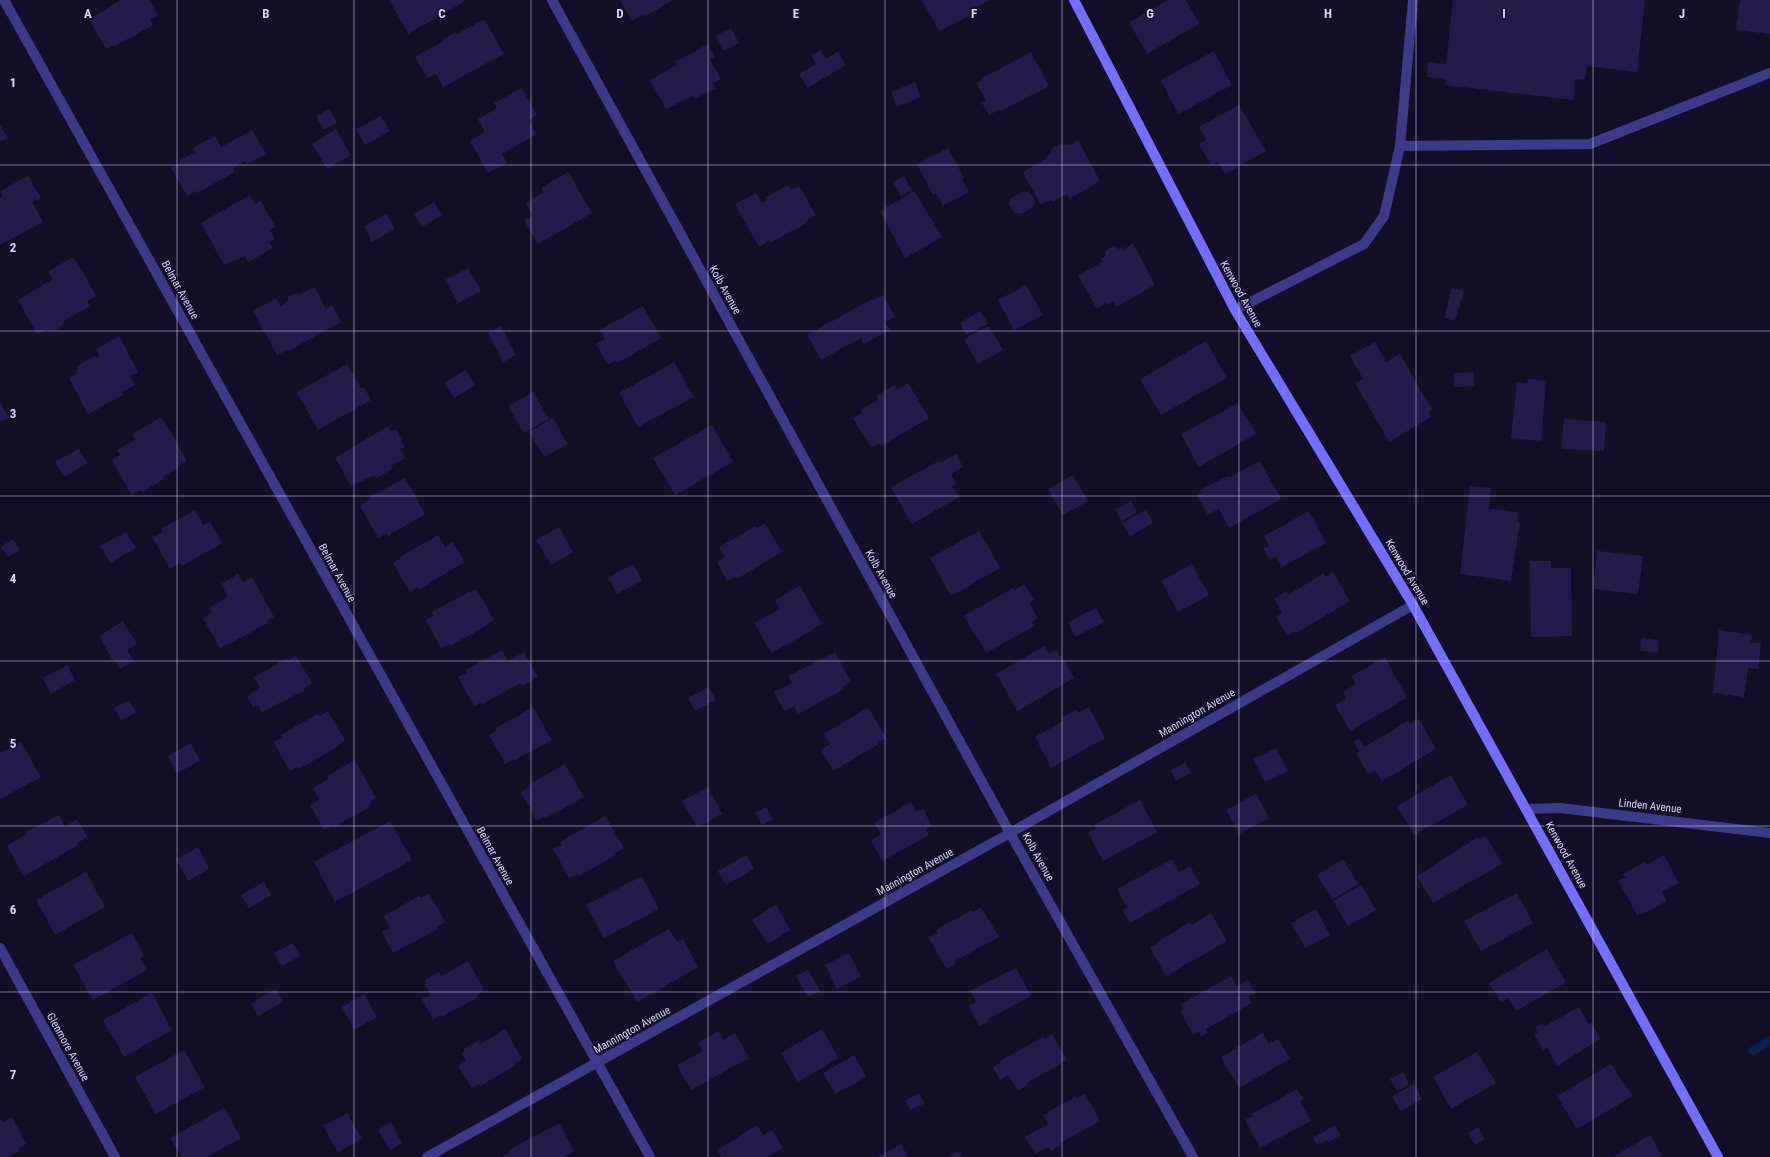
<svg xmlns="http://www.w3.org/2000/svg" width="1770" height="1157" viewBox="0 0 1770 1157" font-family="'Roboto Condensed',sans-serif">
  <rect width="100%" height="100%" fill="#140f28"/>
  <g fill="none" stroke-linecap="round" stroke-linejoin="round">
    <!-- stream -->
    <polyline stroke="#0b214b" stroke-width="9" points="1753,1051 1770,1040"/>
  </g>
  <!-- building -->
  <g fill="#251a49">
    <polygon points="121,0 150,0 158,15 150,19 153,25 115,46 114,45 106,49 89,19"/>
    <polygon points="389,0 465,0 463,1 464,2 408,34"/>
    <polygon points="620,0 674,0 644,17 642,15 632,21"/>
    <polygon points="922,0 990,0 971,10 973,14 939,31"/>
    <polygon points="1168,0 1186,0 1199,24 1147,54 1129,22"/>
    <polygon points="1453,0 1645,0 1637,72 1587,66 1585,80 1575,79 1573,100 1445,85 1446,79 1427,77 1428,62 1446,64"/>
    <polygon points="1740,0 1770,0 1770,34 1736,30"/>
    <polygon points="484,19 504,54 443,87 436,74 427,78 415,57 443,41 443,39 456,32 457,34"/>
    <polygon points="731,28 739,43 723,51 715,36"/>
    <polygon points="708,44 715,57 710,60 721,79 713,83 716,88 695,99 693,96 666,109 650,80 677,65 675,62"/>
    <polygon points="821,50 826,59 838,51 846,65 807,88 799,74 816,64 811,55"/>
    <polygon points="1214,51 1232,85 1178,114 1161,80"/>
    <polygon points="1031,52 1049,86 1001,111 1000,109 989,115 982,103 986,101 976,83 983,79 983,78"/>
    <polygon points="915,82 921,97 897,107 891,92"/>
    <polygon points="522,88 537,115 529,120 536,134 502,154 507,163 488,173 470,141 485,132 478,119 497,108 494,103"/>
    <polygon points="1239,105 1266,151 1225,174 1218,162 1211,165 1199,144 1206,140 1199,127"/>
    <polygon points="329,109 337,123 323,130 316,116"/>
    <polygon points="381,116 390,131 365,145 356,129"/>
    <polygon points="0,125 8,138 0,142"/>
    <polygon points="336,129 351,155 327,169 312,144"/>
    <polygon points="252,130 266,154 247,164 245,161 233,168 235,172 197,193 196,191 187,196 171,168 180,163 179,161 195,152 193,148 215,136 221,147"/>
    <polygon points="1078,140 1100,181 1070,199 1067,194 1052,202 1051,200 1041,205 1023,172 1047,158 1046,156 1050,154 1052,148 1059,144 1069,145"/>
    <polygon points="948,148 964,178 962,179 969,192 943,206 936,193 933,195 917,164"/>
    <polygon points="568,172 592,213 538,244 524,220 533,215 525,203 544,192 541,188"/>
    <polygon points="28,176 41,198 32,202 43,222 0,245 0,198 3,197 0,191"/>
    <polygon points="904,176 911,190 901,196 893,182"/>
    <polygon points="788,185 791,190 799,186 816,215 807,220 808,222 770,243 769,240 759,247 735,204 756,193 762,203 768,200 766,197"/>
    <polygon points="914,191 942,237 905,258 880,211"/>
    <polygon points="1024,191 1030,193 1035,201 1033,207 1021,214 1014,212 1009,204 1011,198"/>
    <polygon points="250,195 255,204 261,201 276,227 270,230 275,239 269,242 273,248 248,262 245,256 224,265 201,223"/>
    <polygon points="434,202 442,215 422,227 414,214"/>
    <polygon points="387,214 395,229 372,242 364,226"/>
    <polygon points="1133,243 1155,285 1116,307 1113,302 1107,305 1106,303 1097,309 1078,275 1103,262 1101,259 1105,257 1105,251 1113,246 1119,249 1123,247 1123,250"/>
    <polygon points="74,257 96,296 87,301 90,306 65,320 63,325 54,331 45,330 37,334 18,300 53,279 48,271"/>
    <polygon points="468,268 481,291 458,303 445,280"/>
    <polygon points="1026,285 1043,315 1014,330 998,300"/>
    <polygon points="314,287 326,309 332,305 341,322 286,352 285,351 277,355 253,311 276,298 280,306 287,302 288,297 295,293 300,294"/>
    <polygon points="1452,288 1464,291 1455,321 1444,318"/>
    <polygon points="883,295 895,317 885,322 890,330 864,344 861,338 821,360 807,335 872,299 873,300"/>
    <polygon points="643,306 661,338 617,363 616,360 608,364 596,344 605,339 600,330"/>
    <polygon points="981,311 988,324 966,335 960,323"/>
    <polygon points="501,326 516,355 503,362 488,333"/>
    <polygon points="989,326 1003,350 978,364 964,339"/>
    <polygon points="119,336 138,372 130,376 135,385 122,392 123,395 88,414 69,378 77,374 76,371 78,369 76,366 95,356 97,359 100,357 96,349"/>
    <polygon points="1206,341 1227,378 1161,415 1140,379"/>
    <polygon points="1375,342 1386,362 1400,354 1432,410 1428,412 1431,417 1389,442 1355,383 1363,379 1350,356"/>
    <polygon points="674,362 694,397 638,427 619,393"/>
    <polygon points="347,364 361,388 364,387 371,400 318,430 297,392"/>
    <polygon points="466,369 475,385 454,398 444,383"/>
    <polygon points="1474,372 1474,386 1454,387 1454,373"/>
    <polygon points="1528,379 1546,381 1541,441 1511,438 1517,382 1527,383"/>
    <polygon points="908,383 929,418 881,446 879,443 871,448 853,418 862,413 860,410 878,400 876,396 894,385 897,390"/>
    <polygon points="533,392 549,419 524,433 508,406"/>
    <polygon points="0,402 9,418 0,422"/>
    <polygon points="1238,403 1256,434 1199,467 1181,434"/>
    <polygon points="162,417 187,461 178,466 179,467 163,477 164,479 142,492 141,490 131,495 112,460 120,455 117,450 135,440 132,434"/>
    <polygon points="553,418 568,444 544,457 529,432"/>
    <polygon points="1564,419 1606,422 1604,451 1561,449"/>
    <polygon points="712,425 733,462 675,495 653,458"/>
    <polygon points="388,426 391,432 396,429 405,447 400,449 405,458 391,466 392,469 376,478 375,475 351,486 335,458"/>
    <polygon points="78,449 87,463 65,477 55,462"/>
    <polygon points="956,454 963,467 951,474 956,484 953,486 959,497 912,524 891,487 939,461 940,463"/>
    <polygon points="1260,461 1281,499 1229,528 1219,509 1208,515 1197,495 1201,493 1200,490 1228,476 1230,477"/>
    <polygon points="1073,475 1088,501 1063,515 1048,489"/>
    <polygon points="405,478 425,514 388,536 387,533 378,538 360,506 369,500 368,498"/>
    <polygon points="1470,486 1491,488 1489,509 1518,512 1517,521 1520,522 1511,581 1460,574"/>
    <polygon points="1131,501 1137,512 1122,521 1115,510"/>
    <polygon points="195,510 203,525 210,522 222,543 182,566 180,563 170,569 153,538 163,532 161,529"/>
    <polygon points="1146,510 1153,523 1130,536 1122,523"/>
    <polygon points="1309,511 1326,543 1282,567 1276,556 1270,560 1263,548 1269,546 1264,536"/>
    <polygon points="765,523 782,552 737,579 735,577 727,581 717,562 725,557 719,547 756,526 757,528"/>
    <polygon points="559,527 573,552 551,565 536,540"/>
    <polygon points="979,531 1000,568 951,596 930,558"/>
    <polygon points="126,532 136,548 110,563 100,546"/>
    <polygon points="438,535 445,547 453,542 464,562 419,590 418,587 410,592 393,563 401,558 400,557"/>
    <polygon points="13,539 20,550 8,557 1,547"/>
    <polygon points="1597,551 1643,556 1638,594 1593,589"/>
    <polygon points="1530,561 1551,561 1551,568 1571,568 1572,636 1531,637"/>
    <polygon points="633,564 642,580 617,594 608,578"/>
    <polygon points="1192,564 1209,595 1178,612 1161,581"/>
    <polygon points="1333,572 1350,601 1296,633 1295,631 1288,636 1276,617 1282,613 1274,599 1286,591 1288,595 1324,573 1325,577"/>
    <polygon points="238,574 243,582 252,577 274,617 267,621 268,623 229,644 229,643 220,648 203,618 212,613 209,608 228,597 221,584"/>
    <polygon points="1025,584 1034,600 1029,603 1038,618 1032,622 1034,626 986,653 964,616 1013,588 1015,590"/>
    <polygon points="800,586 822,624 812,629 813,630 771,653 754,623 780,609 775,600"/>
    <polygon points="476,589 494,620 487,624 488,625 450,646 449,644 441,648 426,620 434,616 432,612 470,591 470,593"/>
    <polygon points="1096,608 1104,622 1075,637 1068,622"/>
    <polygon points="123,621 137,645 127,650 134,661 120,669 114,659 112,659 99,636"/>
    <polygon points="1719,630 1752,635 1751,642 1761,643 1758,669 1748,668 1744,697 1713,693"/>
    <polygon points="1641,638 1659,640 1658,653 1640,651"/>
    <polygon points="1045,646 1049,654 1056,650 1059,656 1061,655 1074,678 1018,711 996,674"/>
    <polygon points="502,650 508,661 524,652 538,677 522,686 520,683 483,704 482,702 474,706 458,677 466,673 465,670"/>
    <polygon points="835,652 851,682 843,687 844,689 798,714 794,706 784,711 774,692 792,683 788,676"/>
    <polygon points="296,656 312,683 304,688 305,690 262,712 258,705 253,707 247,696 260,687 254,677 287,658 288,660"/>
    <polygon points="1385,657 1407,698 1350,731 1335,705 1346,699 1343,692 1356,684 1351,676"/>
    <polygon points="67,665 75,680 51,694 43,678"/>
    <polygon points="709,687 716,700 695,711 688,698"/>
    <polygon points="129,700 136,713 121,720 114,708"/>
    <polygon points="533,707 552,740 514,761 513,759 505,764 489,735 497,730 496,728"/>
    <polygon points="868,707 886,738 879,742 879,744 833,771 821,750 830,744 824,734"/>
    <polygon points="1089,707 1105,738 1051,768 1035,737 1063,721 1061,718 1076,710 1078,713"/>
    <polygon points="328,711 345,741 336,746 337,747 299,769 298,767 290,771 273,742 282,737 280,735 318,714 320,716"/>
    <polygon points="1419,719 1436,749 1382,781 1375,770 1368,774 1356,753 1359,752 1353,742 1359,739 1364,747 1408,721 1410,724"/>
    <polygon points="21,742 41,777 0,799 0,753"/>
    <polygon points="191,743 200,761 177,773 168,756"/>
    <polygon points="1276,748 1288,771 1265,782 1253,759"/>
    <polygon points="355,760 376,798 370,801 372,804 369,805 370,807 334,827 333,825 324,830 310,805 319,800 313,788 328,779 327,776"/>
    <polygon points="1185,762 1191,773 1176,781 1171,770"/>
    <polygon points="565,764 584,797 546,818 545,816 537,821 521,792 529,787 528,785"/>
    <polygon points="1451,775 1468,805 1414,835 1397,806"/>
    <polygon points="708,787 722,814 697,828 682,801"/>
    <polygon points="1256,794 1269,818 1239,834 1226,810"/>
    <polygon points="1140,800 1157,832 1103,861 1088,833 1096,829 1094,825"/>
    <polygon points="911,802 916,812 923,809 932,826 926,829 929,835 882,861 871,840 881,834 874,823"/>
    <polygon points="766,807 773,819 762,825 755,813"/>
    <polygon points="59,815 65,827 77,819 87,837 76,844 77,846 24,876 7,846 25,835 24,833"/>
    <polygon points="605,816 624,848 615,853 616,855 579,876 578,874 569,878 553,849 562,845 560,842"/>
    <polygon points="390,821 412,860 335,902 314,862"/>
    <polygon points="1486,836 1502,864 1433,903 1417,876 1478,837 1479,839"/>
    <polygon points="198,847 209,869 188,881 176,859"/>
    <polygon points="746,855 754,869 726,885 718,871"/>
    <polygon points="1664,855 1679,883 1662,892 1667,901 1645,913 1644,912 1637,915 1618,881 1625,878 1623,874 1645,862 1647,865"/>
    <polygon points="1172,859 1179,872 1190,866 1200,884 1130,923 1122,910 1127,907 1117,889"/>
    <polygon points="1343,859 1358,884 1332,900 1317,875"/>
    <polygon points="86,872 105,907 55,935 36,900"/>
    <polygon points="642,876 659,909 604,938 586,905"/>
    <polygon points="264,882 271,895 249,908 241,895"/>
    <polygon points="1361,885 1376,910 1348,926 1333,901"/>
    <polygon points="429,893 445,922 437,927 438,929 393,953 382,932 390,928 384,916 419,896 421,898"/>
    <polygon points="1517,893 1533,923 1481,951 1464,921"/>
    <polygon points="776,905 791,930 767,944 752,919"/>
    <polygon points="981,907 999,937 955,961 956,963 947,969 929,938 938,933 936,930 972,910 973,912"/>
    <polygon points="1316,909 1330,935 1305,948 1291,923"/>
    <polygon points="1211,913 1227,941 1166,976 1150,948 1158,943 1157,942 1190,922 1192,925"/>
    <polygon points="669,929 677,942 683,939 698,967 637,1002 613,961"/>
    <polygon points="132,933 144,956 140,958 147,970 93,1000 73,965"/>
    <polygon points="293,943 301,956 282,966 274,953"/>
    <polygon points="1547,949 1566,982 1516,1011 1508,998 1501,1002 1489,983"/>
    <polygon points="849,953 861,976 837,989 825,965"/>
    <polygon points="468,961 484,990 477,994 478,997 442,1017 441,1015 433,1020 422,999 431,995 425,984 426,983 425,980 439,972 441,976"/>
    <polygon points="1016,968 1031,996 988,1019 989,1021 979,1026 969,1006 976,1002 970,991"/>
    <polygon points="808,970 820,991 808,997 796,976"/>
    <polygon points="1231,976 1237,986 1248,980 1255,993 1248,996 1252,1003 1206,1029 1208,1032 1201,1037 1199,1032 1193,1035 1180,1010 1183,1009 1181,1004"/>
    <polygon points="276,989 283,1002 258,1016 251,1003"/>
    <polygon points="152,993 172,1030 124,1057 103,1020"/>
    <polygon points="364,994 377,1017 354,1030 342,1007"/>
    <polygon points="1579,1007 1589,1024 1591,1022 1600,1039 1557,1066 1547,1048 1543,1050 1534,1034 1538,1032 1535,1027 1543,1023 1545,1026"/>
    <polygon points="505,1029 522,1059 515,1063 516,1065 480,1086 479,1084 471,1088 458,1066 466,1061 462,1053 465,1051 463,1049 478,1041 480,1044"/>
    <polygon points="822,1029 839,1058 798,1082 781,1053"/>
    <polygon points="718,1031 723,1040 735,1033 749,1058 691,1090 677,1065 703,1051 698,1043"/>
    <polygon points="1262,1033 1269,1044 1278,1039 1290,1059 1239,1088 1221,1057"/>
    <polygon points="1052,1034 1067,1060 1027,1083 1028,1085 1018,1091 1008,1075 1000,1080 993,1067 1001,1062 1000,1061 1043,1037 1044,1039"/>
    <polygon points="184,1050 205,1087 156,1114 135,1077"/>
    <polygon points="1477,1052 1496,1083 1451,1109 1433,1077"/>
    <polygon points="854,1055 866,1077 835,1094 823,1073"/>
    <polygon points="1611,1064 1633,1096 1577,1129 1557,1096"/>
    <polygon points="1403,1072 1409,1085 1397,1091 1390,1079"/>
    <polygon points="1414,1084 1422,1099 1400,1111 1392,1096"/>
    <polygon points="1297,1089 1303,1099 1300,1101 1311,1121 1260,1148 1245,1120 1253,1116 1252,1114"/>
    <polygon points="919,1093 925,1103 911,1110 905,1101"/>
    <polygon points="1085,1094 1100,1121 1060,1143 1061,1145 1051,1151 1048,1147 1035,1154 1025,1137 1048,1124 1043,1115 1076,1096 1077,1098"/>
    <polygon points="224,1108 241,1138 207,1157 181,1157 170,1138"/>
    <polygon points="347,1113 362,1139 338,1152 323,1126"/>
    <polygon points="12,1117 26,1144 18,1149 19,1151 9,1157 0,1157 0,1121 2,1120 3,1122"/>
    <polygon points="391,1122 402,1143 390,1151 378,1130"/>
    <polygon points="559,1123 574,1151 564,1157 502,1157 510,1152 509,1150"/>
    <polygon points="757,1125 763,1135 772,1130 783,1148 767,1157 721,1157 717,1150"/>
    <polygon points="1335,1125 1341,1135 1328,1142 1327,1140 1317,1145 1313,1138"/>
    <polygon points="1478,1127 1485,1139 1475,1145 1468,1133"/>
    <polygon points="1650,1135 1662,1157 1613,1157"/>
    <polygon points="901,1144 908,1157 877,1157"/>
    <polygon points="958,1151 962,1157 949,1157"/>
  </g>
  <g fill="none" stroke-linecap="round" stroke-linejoin="round">
    <!-- service -->
    <g stroke="#3e3988" stroke-width="10">
      <polyline points="1400,146 1590,144 1770,73"/>
      <polyline points="1235,310 1364,244 1384,216 1400,146 1413,0"/>
    </g>
    <!-- minor -->
    <g stroke="#3e3988" stroke-width="10">
      <polyline points="4,0 650,1157"/>
      <polyline points="552,0 1010,833 1193,1157"/>
      <polyline points="1526,809 1560,808 1770,833"/>
      <polyline points="0,948 115,1157"/>
      <polyline points="427,1157 1010,833 1413,605"/>
    </g>
    <!-- secondary -->
    <polyline stroke="#746dff" stroke-width="10" points="1074,0 1235,310 1413,605 1718,1157"/>
  </g>
  <!-- grid -->
  <path fill="none" stroke="#dbd6ff" stroke-width="1" stroke-opacity="0.55" d="M177,0V1157M354,0V1157M531,0V1157M708,0V1157M885,0V1157M1062,0V1157M1239,0V1157M1416,0V1157M1593,0V1157M0,165H1770M0,331H1770M0,496H1770M0,661H1770M0,826H1770M0,992H1770"/>
  <g text-anchor="middle" dominant-baseline="central" stroke-width="3" stroke-linejoin="round" paint-order="stroke">
    <!-- street labels -->
    <g font-size="11" fill="#dbd6ff" stroke="#140f28">
      <text transform="translate(180 290) rotate(61)">Belmar Avenue</text>
      <text transform="translate(725 290) rotate(61)">Kolb Avenue</text>
      <text transform="translate(1241 294) rotate(61)">Kenwood Avenue</text>
      <text transform="translate(1407 572) rotate(59)">Kenwood Avenue</text>
      <text transform="translate(337 573) rotate(61)">Belmar Avenue</text>
      <text transform="translate(881 574) rotate(61)">Kolb Avenue</text>
      <text transform="translate(1197 713) rotate(-30)">Mannington Avenue</text>
      <text transform="translate(1650 806) rotate(6)">Linden Avenue</text>
      <text transform="translate(1566 855) rotate(61)">Kenwood Avenue</text>
      <text transform="translate(495 856) rotate(61)">Belmar Avenue</text>
      <text transform="translate(1038 857) rotate(61)">Kolb Avenue</text>
      <text transform="translate(915 872) rotate(-29)">Mannington Avenue</text>
      <text transform="translate(632 1030) rotate(-29)">Mannington Avenue</text>
      <text transform="translate(68 1047) rotate(61)">Glenmore Avenue</text>
    </g>
  </g>
  <g font-size="13" text-anchor="middle" font-weight="bold" fill="#dbd6ff" stroke="#140f28" stroke-width="3" stroke-linejoin="round" paint-order="stroke">
    <text x="88" y="18">A</text>
    <text x="266" y="18">B</text>
    <text x="442" y="18">C</text>
    <text x="620" y="18">D</text>
    <text x="796" y="18">E</text>
    <text x="974" y="18">F</text>
    <text x="1150" y="18">G</text>
    <text x="1328" y="18">H</text>
    <text x="1504" y="18">I</text>
    <text x="1682" y="18">J</text>
    <text x="13" y="87">1</text>
    <text x="13" y="252">2</text>
    <text x="13" y="418">3</text>
    <text x="13" y="583">4</text>
    <text x="13" y="748">5</text>
    <text x="13" y="914">6</text>
    <text x="13" y="1079">7</text>
  </g>
</svg>
